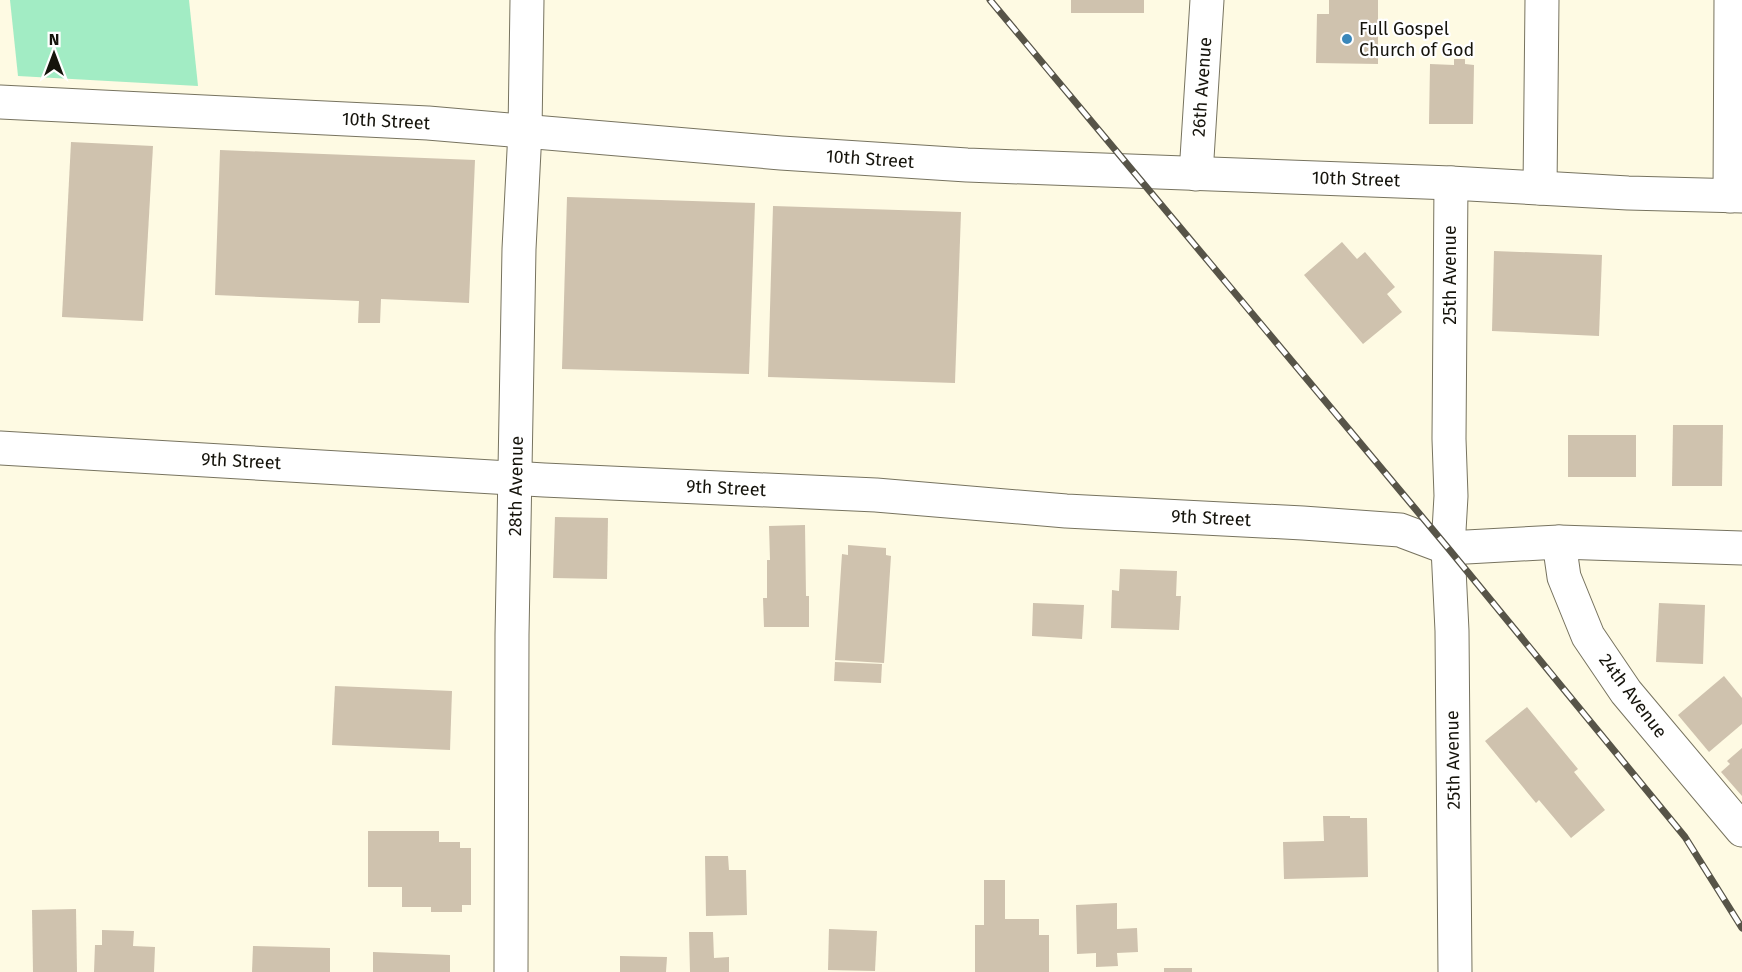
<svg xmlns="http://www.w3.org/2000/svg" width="1742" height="972" viewBox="0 0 1742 972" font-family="'Fira Sans',sans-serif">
  <rect width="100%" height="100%" fill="#fefae3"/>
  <!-- green -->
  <polygon fill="#a2ecc4" points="10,0 189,0 198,86 18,76"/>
  <!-- building -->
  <g fill="#cfc2ae">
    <rect x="1071" y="0" width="73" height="13"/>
    <polygon points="1329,0 1378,0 1378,64 1316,63 1317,14 1329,14"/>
    <polygon points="1454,59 1465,59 1465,64 1474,65 1473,124 1429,124 1430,64 1454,65"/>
    <polygon points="71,142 153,146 143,321 62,317"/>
    <polygon points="220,150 475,160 469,303 381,299 380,323 358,323 359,301 215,295"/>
    <polygon points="567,197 755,203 749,374 562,369"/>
    <polygon points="773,206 961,212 955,383 768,377"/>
    <polygon points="1342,242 1357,259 1365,252 1395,287 1387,294 1402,312 1363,344 1304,275"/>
    <polygon points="1494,251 1602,255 1599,336 1492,331"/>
    <polygon points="1673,425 1723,425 1722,486 1672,486"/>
    <rect x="1568" y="435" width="68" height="42"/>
    <polygon points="555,517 608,518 607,579 553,578"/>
    <polygon points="805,525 806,596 809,596 809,627 764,627 763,598 767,598 767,560 770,560 769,526"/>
    <polygon points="848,545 886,548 886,555 891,556 884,663 835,660 842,554 848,555"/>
    <polygon points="1120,569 1177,571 1176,596 1181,596 1179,630 1111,628 1112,590 1119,591"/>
    <polygon points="1033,603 1084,605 1082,639 1032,636"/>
    <polygon points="1659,603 1705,605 1703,664 1656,662"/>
    <polygon points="835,662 882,664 881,683 834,681"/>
    <polygon points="1724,676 1742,698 1742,724 1709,752 1678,715"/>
    <polygon points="335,686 452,691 450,750 332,745"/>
    <polygon points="1527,707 1578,769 1574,772 1605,810 1571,838 1539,800 1536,803 1485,741"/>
    <polygon points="1742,748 1742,796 1721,772 1730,764 1727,761"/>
    <polygon points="1323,816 1350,816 1350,818 1367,818 1368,877 1284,879 1283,842 1324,841"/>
    <polygon points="368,831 439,831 439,842 460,842 460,848 471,848 471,905 462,905 462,912 431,912 431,907 402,907 402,887 368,887"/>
    <polygon points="705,856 728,856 729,870 746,870 747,915 706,916"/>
    <polygon points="984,880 1005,880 1005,919 1039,919 1039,935 1049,935 1049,972 975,972 975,925 984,925"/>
    <polygon points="1117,903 1117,929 1137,928 1138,952 1117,953 1118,966 1096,967 1096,953 1077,954 1076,905"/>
    <polygon points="76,909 77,972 33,972 32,910"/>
    <polygon points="829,929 877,931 875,971 828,970"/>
    <polygon points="102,930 134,931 133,946 155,947 154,972 94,972 95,945 102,945"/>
    <polygon points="689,932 713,932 714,958 729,957 729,972 690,972"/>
    <polygon points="253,946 330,948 330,972 252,972"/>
    <polygon points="373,952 450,955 450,972 373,972"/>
    <polygon points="620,956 667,957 666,972 620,972"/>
    <rect x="1164" y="968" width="28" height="4"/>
  </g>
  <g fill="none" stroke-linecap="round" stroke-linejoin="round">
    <defs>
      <g id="minor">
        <polyline points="0,102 428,123 781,153 967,165 1451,183 1628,193 1742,196"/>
        <polyline points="1196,174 1207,0"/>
        <polyline points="1451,183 1449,439 1451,496 1448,548 1452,631 1455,972"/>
        <polyline points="1540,188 1542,0"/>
        <polyline points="1730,196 1731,0"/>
        <polyline points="0,448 544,480 876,495 1066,511 1303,523 1400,530 1448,548 1559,542 1742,548"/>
        <polyline points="1559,542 1564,577 1588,636 1626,692 1742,830"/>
        <polyline points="511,972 512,635 519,249 525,131 527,0"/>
      </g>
    </defs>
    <!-- minor casing -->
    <use href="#minor" stroke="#77735f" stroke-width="35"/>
    <!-- minor -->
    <use href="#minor" stroke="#fff" stroke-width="33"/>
    <defs>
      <polyline id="rail" points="990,0 1448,548 1685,837 1742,928"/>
    </defs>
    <!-- rail casing -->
    <use href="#rail" stroke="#575448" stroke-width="7"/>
    <!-- rail -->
    <use href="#rail" stroke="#fff" stroke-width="4.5" stroke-dasharray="14" stroke-linecap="butt"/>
  </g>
  <!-- markers -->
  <circle fill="#3a87ba" stroke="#fff" stroke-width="2" cx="1347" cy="39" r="6"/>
  <g text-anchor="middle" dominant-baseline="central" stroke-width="4.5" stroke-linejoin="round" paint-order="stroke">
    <!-- poi labels -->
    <g font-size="18" fill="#16140c" stroke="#fff" text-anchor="start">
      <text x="1359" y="29">Full Gospel<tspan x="1359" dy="21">Church of God</tspan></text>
    </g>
    <!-- street labels -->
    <g font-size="18" fill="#16140c" stroke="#fff">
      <text transform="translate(1202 87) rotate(-86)">26th Avenue</text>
      <text transform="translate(386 121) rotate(3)">10th Street</text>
      <text transform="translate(870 159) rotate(4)">10th Street</text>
      <text transform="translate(1356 179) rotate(2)">10th Street</text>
      <text transform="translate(1450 275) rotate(-90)">25th Avenue</text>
      <text transform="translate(241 461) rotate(3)">9th Street</text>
      <text transform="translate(516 486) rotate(-89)">28th Avenue</text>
      <text transform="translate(726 488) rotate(3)">9th Street</text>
      <text transform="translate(1211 518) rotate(3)">9th Street</text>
      <text transform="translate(1633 696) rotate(53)">24th Avenue</text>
      <text transform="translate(1453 760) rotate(-91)">25th Avenue</text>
    </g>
  </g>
  <!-- north arrow -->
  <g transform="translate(54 54)" stroke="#ffffff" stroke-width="4.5" paint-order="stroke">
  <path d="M0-4.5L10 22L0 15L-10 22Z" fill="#16140c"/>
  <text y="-9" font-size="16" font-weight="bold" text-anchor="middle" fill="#16140c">N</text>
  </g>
</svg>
